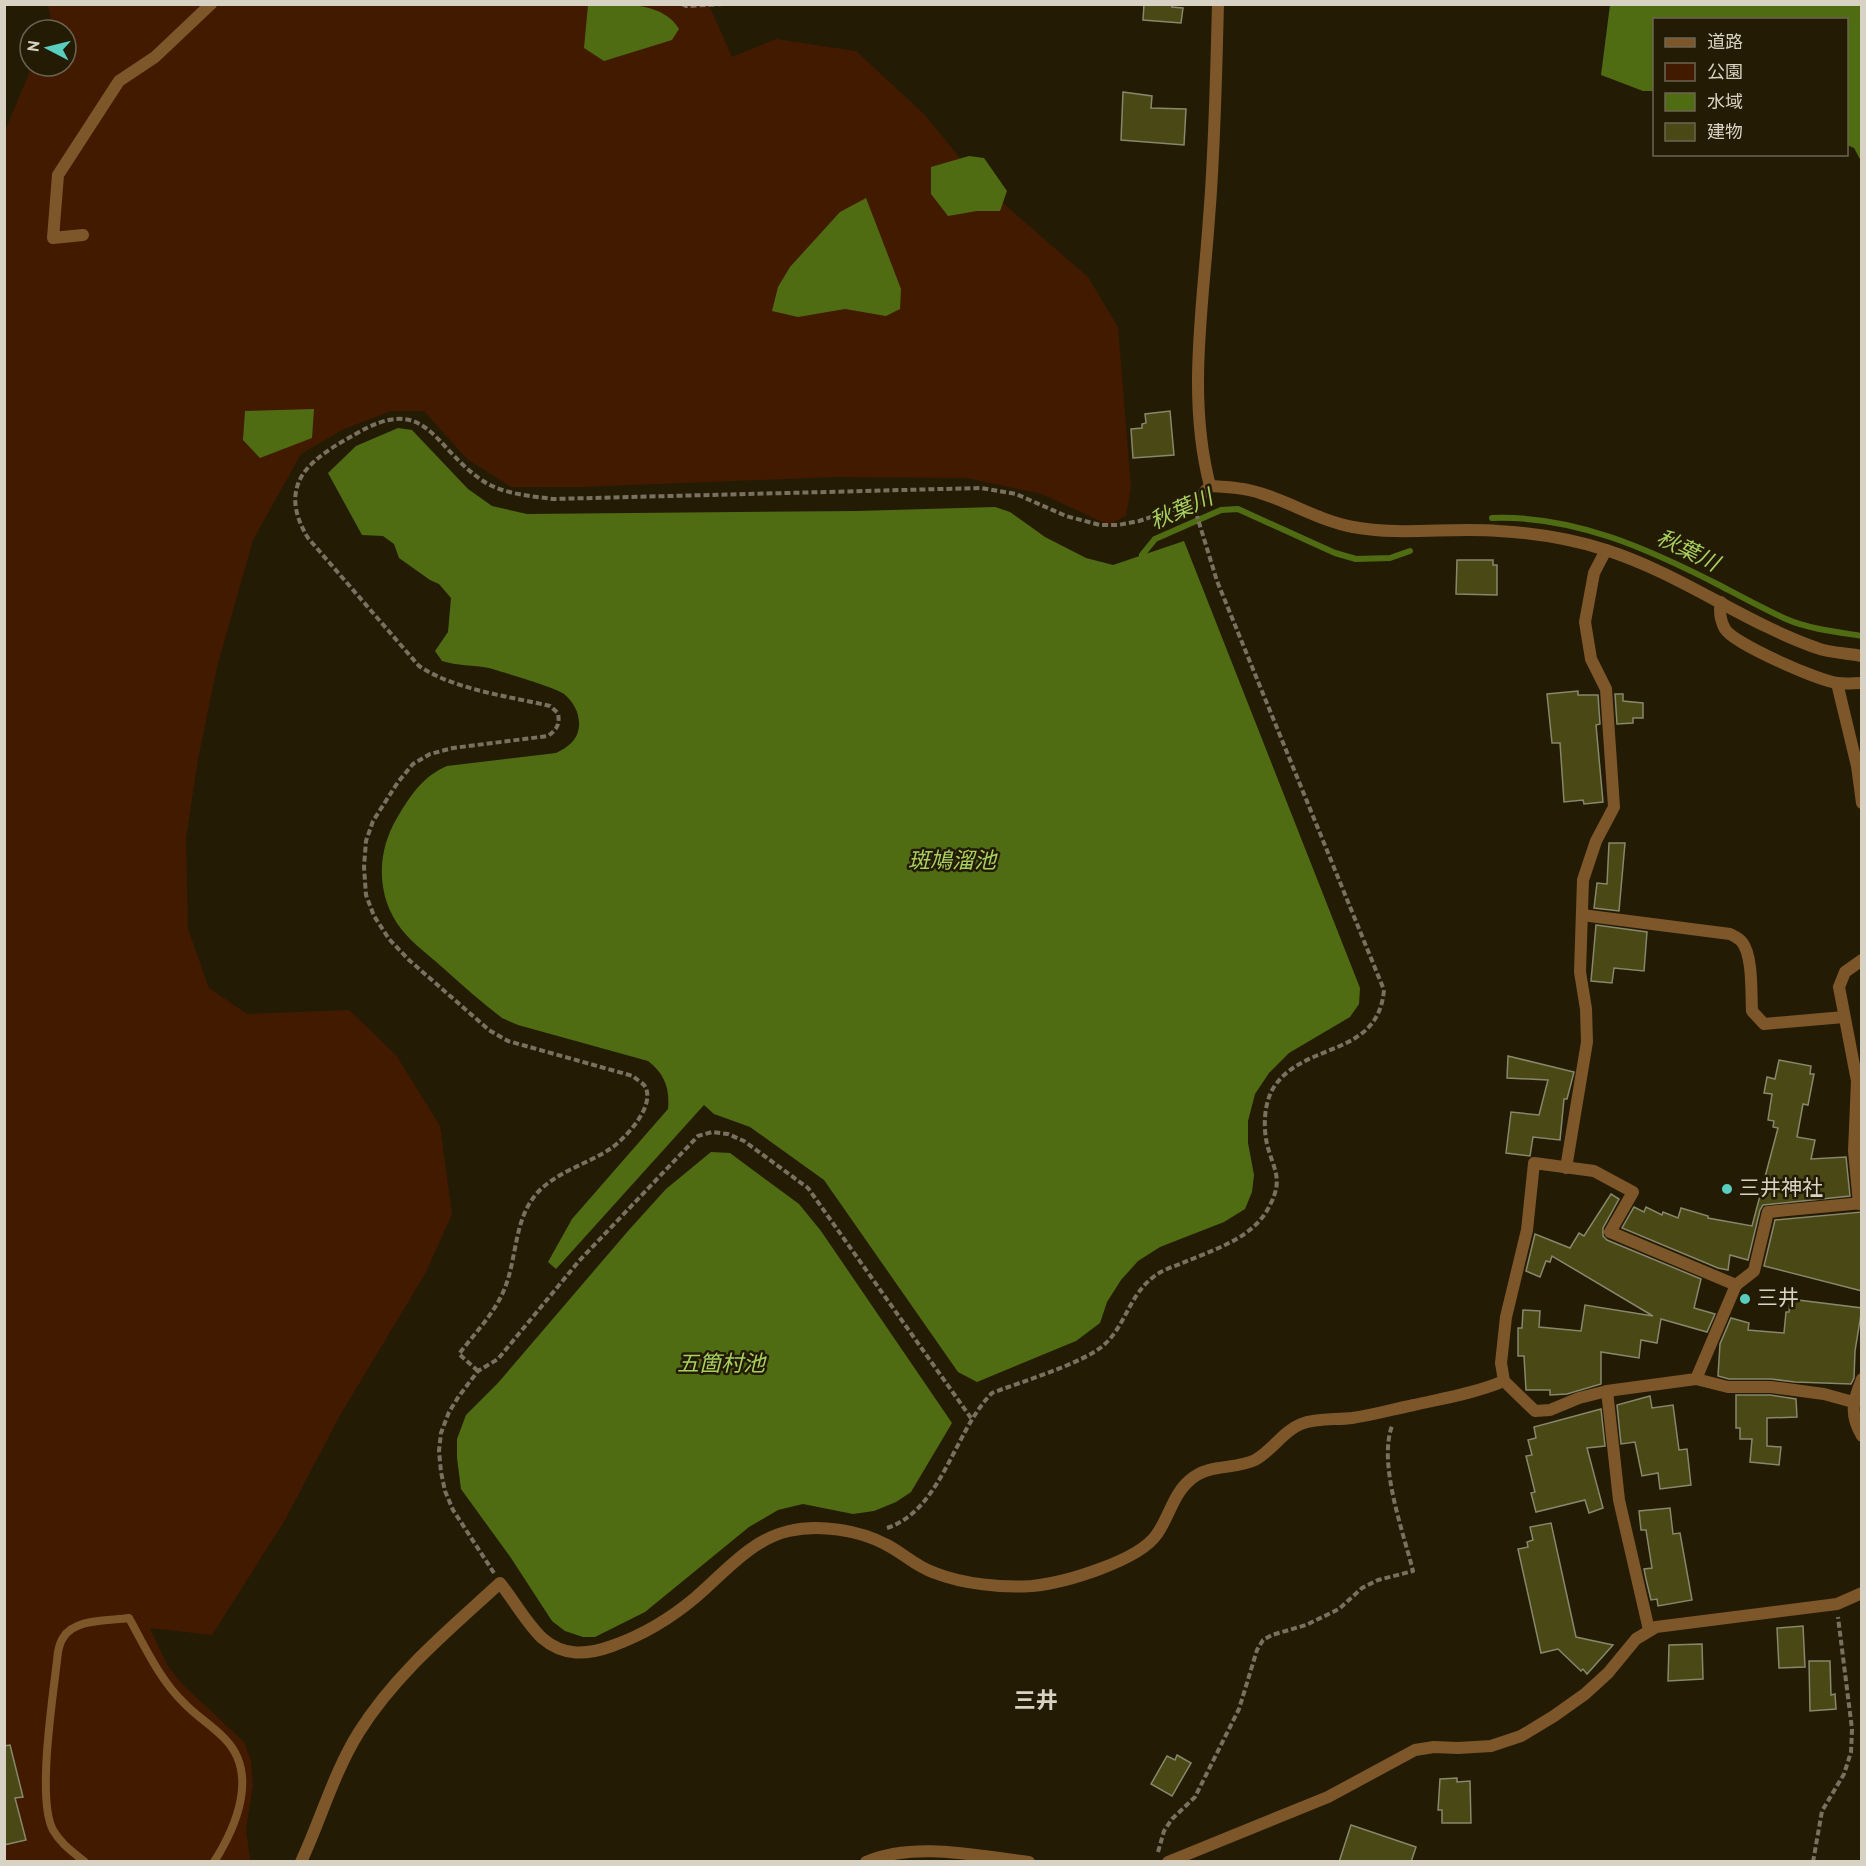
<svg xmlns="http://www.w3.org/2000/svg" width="1866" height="1866" viewBox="0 0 1866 1866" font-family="Overpass,'Noto Sans JP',sans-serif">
  <rect width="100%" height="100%" fill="#241b05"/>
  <!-- green -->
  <polygon fill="#421a00" points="48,5 709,5 732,57 776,39 856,51 925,115 981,184 1088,277 1118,327 1131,488 1126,516 1109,525 1042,494 967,478 835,477 582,487 511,487 467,459 424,411 391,411 342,430 301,454 253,540 217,667 198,759 186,839 188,929 209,988 247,1014 349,1010 396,1055 440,1126 452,1214 425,1274 339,1417 285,1520 212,1635 150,1628 167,1665 182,1684 244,1742 251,1761 253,1785 246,1829 250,1859 249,1861 5,1862 4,133 32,66 66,66 66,30 46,30 51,19"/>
  <!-- water -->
  <g fill="#506c13">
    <path d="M588,5C617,4 662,0 679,29L672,40L604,61L584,48Z"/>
    <polygon points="1610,5 1861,5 1861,161 1854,148 1847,145 1846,20 1654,20 1654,91 1643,91 1601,75"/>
    <polygon points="969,156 984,158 1007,191 1000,211 977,211 948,216 931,194 931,167"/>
    <polygon points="866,198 901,289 900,309 886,316 845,309 798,317 772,311 778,287 790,267 840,212"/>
    <polygon points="314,409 312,438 260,458 243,440 245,411"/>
    <path d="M398,428L412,430L468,489L492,506L527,514L857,511L995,507L1010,512L1045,537L1086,558L1113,565L1184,541L1360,988L1359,1004L1350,1017L1289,1053L1269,1073L1255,1094L1248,1121V1143L1254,1175L1252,1192L1245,1209L1224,1222L1160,1247L1138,1261L1121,1280L1107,1302L1100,1323L1076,1341L977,1382L958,1372L824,1180L750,1127L714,1114L704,1105L556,1269L548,1262L572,1219L668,1109C670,1089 665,1074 648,1061L518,1025L502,1018C481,1002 462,985 442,967C429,955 413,944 402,930C376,897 376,853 397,818C410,796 423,776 447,766L556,753C568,747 577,741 579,727C580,714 574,702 564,694C554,687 502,672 489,668C473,665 457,666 442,661L435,651L448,632L451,598L439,584L430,580L399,558L394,544L383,536L362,535L328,473L356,446Z"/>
    <polygon points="711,1152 730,1153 799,1204 821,1231 952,1423 911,1492 896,1502 874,1511 853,1514 803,1504 778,1510 749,1527 645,1612 595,1637 583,1637 565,1631 552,1621 511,1558 461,1489 457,1458 457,1439 466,1415 498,1383 628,1231 666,1189"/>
  </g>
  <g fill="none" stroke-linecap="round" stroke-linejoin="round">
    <!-- stream -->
    <g stroke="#506c13" stroke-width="6">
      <path d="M1492,518C1574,515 1649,549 1721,586C1742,597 1764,609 1786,619C1809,629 1837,632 1862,636"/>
      <polyline points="1142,555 1155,539 1221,510 1238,509 1335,553 1356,559 1390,558 1410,551"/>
    </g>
  </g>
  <!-- building -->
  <g fill="#4a4815" stroke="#87876c" stroke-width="1.5">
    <polygon points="1144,4 1173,4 1172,7 1183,8 1181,23 1143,20"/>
    <polygon points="1123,92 1152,96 1151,108 1186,109 1184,145 1121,140"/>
    <polygon points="1170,411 1174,455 1133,458 1131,429 1142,428 1142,424 1146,423 1145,414"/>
    <polygon points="1457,560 1493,560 1493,565 1497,565 1497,595 1456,594"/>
    <polygon points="1578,691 1578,695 1598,695 1600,724 1596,725 1603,802 1584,804 1583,800 1564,802 1560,743 1552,743 1547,694"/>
    <polygon points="1615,694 1623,694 1623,701 1643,703 1643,718 1633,718 1633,723 1617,724"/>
    <polygon points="1609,843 1625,843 1619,911 1594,908 1597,883 1607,884"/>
    <polygon points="1596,925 1647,932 1644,971 1614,968 1612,983 1591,981"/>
    <polygon points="1508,1056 1574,1072 1567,1099 1564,1099 1560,1140 1533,1137 1530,1156 1506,1153 1511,1112 1539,1115 1548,1080 1507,1078"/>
    <polygon points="1779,1060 1811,1066 1810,1074 1814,1074 1808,1105 1803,1104 1797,1137 1815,1140 1811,1159 1846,1157 1850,1196 1763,1205 1760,1210 1748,1260 1730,1255 1728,1270 1718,1268 1622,1228 1634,1207 1644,1212 1646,1207 1662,1215 1663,1212 1678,1218 1681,1208 1708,1216 1708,1218 1752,1226 1778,1128 1773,1127 1774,1121 1768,1120 1772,1094 1764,1093 1767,1077 1775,1079"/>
    <polygon points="1611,1194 1619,1199 1603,1228 1603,1236 1607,1240 1701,1279 1694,1308 1715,1314 1707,1332 1661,1319 1657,1343 1641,1340 1639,1358 1601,1352 1601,1384 1567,1394 1550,1395 1550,1390 1526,1390 1524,1356 1518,1356 1518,1328 1522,1328 1523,1310 1540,1311 1539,1327 1581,1331 1585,1305 1653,1316 1552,1256 1550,1262 1546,1261 1540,1277 1526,1271 1535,1234 1570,1248 1579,1233 1584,1236"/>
    <polygon points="1862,1212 1862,1291 1764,1266 1775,1220"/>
    <polygon points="1790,1299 1862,1308 1855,1351 1854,1378 1851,1384 1795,1382 1771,1379 1729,1379 1718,1376 1720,1344 1731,1318 1749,1323 1748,1330 1784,1333 1786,1312 1789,1312"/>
    <polygon points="1736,1395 1770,1395 1796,1399 1797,1417 1767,1418 1767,1446 1781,1447 1779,1465 1750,1462 1752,1439 1740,1439 1740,1428 1736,1428"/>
    <polygon points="1650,1396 1652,1408 1673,1405 1679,1450 1687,1449 1691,1485 1660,1489 1658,1473 1642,1476 1635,1442 1621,1444 1617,1405"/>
    <polygon points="1601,1409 1605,1446 1587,1448 1603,1508 1589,1513 1585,1500 1536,1512 1531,1493 1535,1492 1526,1456 1532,1455 1528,1440 1536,1438 1534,1427"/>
    <polygon points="1670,1508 1673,1534 1680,1533 1692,1600 1658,1606 1657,1599 1651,1600 1646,1579 1644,1569 1652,1568 1646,1530 1641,1530 1639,1511"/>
    <polygon points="1551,1523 1576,1637 1613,1645 1587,1674 1583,1669 1581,1671 1558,1649 1541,1653 1518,1549 1528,1547 1527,1542 1533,1540 1530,1527"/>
    <polygon points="1803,1626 1805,1667 1779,1668 1777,1628"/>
    <polygon points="1702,1644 1703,1679 1668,1681 1669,1645"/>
    <polygon points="1809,1661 1830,1661 1831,1695 1835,1694 1836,1709 1810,1711"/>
    <polygon points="10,1745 23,1797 15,1798 26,1840 4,1845 4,1746"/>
    <polygon points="1177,1755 1191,1763 1172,1796 1151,1784 1167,1756 1175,1760"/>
    <polygon points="1457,1778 1457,1782 1470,1781 1471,1823 1442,1823 1442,1810 1438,1810 1440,1779"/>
    <polygon points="1351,1825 1416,1847 1411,1862 1339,1862"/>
  </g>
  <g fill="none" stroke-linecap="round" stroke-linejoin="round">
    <!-- path -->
    <g stroke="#79715f" stroke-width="4" stroke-dasharray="6 3" stroke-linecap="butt">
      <polyline points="682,4 686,6 724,4"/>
      <path d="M478,1371L459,1354C475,1333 494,1314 504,1290C518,1257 513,1218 539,1191C559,1171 587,1164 610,1149C625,1139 658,1104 644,1085C641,1082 636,1079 633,1076L508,1041L489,1030L409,960L389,939L374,916L366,895L364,867L366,841L373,821L398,782L413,764L430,754L453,748L548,736C557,729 560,725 558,713L550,706C508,696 455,690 419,666L308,538C296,518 289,496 303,474C315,457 336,445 354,435C427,391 432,447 483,481C503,494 530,496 553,499L981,488L1016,494L1066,516L1100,525H1118L1139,521L1181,507"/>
      <path d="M887,1528C942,1510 954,1431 992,1393C1020,1382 1085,1363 1105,1344C1127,1323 1129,1294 1156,1275C1163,1270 1172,1267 1180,1264C1212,1250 1254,1239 1270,1205C1284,1178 1273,1169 1267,1144C1263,1127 1264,1102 1274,1087C1304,1041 1378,1058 1384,990L1217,581L1197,516"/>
      <polyline points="494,1573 453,1510 445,1491 441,1472 439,1451 441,1433 449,1412 459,1396 478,1371 498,1359 579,1261 698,1136 712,1132 728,1134 744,1141 808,1188 971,1418"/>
      <path d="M1158,1852L1164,1831L1172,1819L1195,1797L1239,1709L1257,1650L1263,1640L1272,1635L1306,1625L1339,1609L1362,1588L1378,1580L1413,1571C1403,1531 1378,1464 1392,1426"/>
      <polyline points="1813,1862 1822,1811 1844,1774 1851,1752 1852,1729 1838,1617"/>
    </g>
    <!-- service -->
    <path stroke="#7d5729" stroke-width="8" d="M85,1862C73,1852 61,1844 53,1830C36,1798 54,1691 58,1652C59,1647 60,1642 63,1638C74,1618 110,1621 129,1618C145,1647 160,1680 184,1703C196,1716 213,1726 225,1739C259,1774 236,1827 214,1862"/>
    <!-- minor -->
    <g stroke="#7d5729" stroke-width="12">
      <polyline points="83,235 53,238 58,175 119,81 155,57 211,4"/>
      <path d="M1193,504L1210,486C1187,398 1203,307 1209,218C1215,147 1216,76 1218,4"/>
      <path d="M1721,602C1719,611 1720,620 1725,629C1734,644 1819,681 1838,683C1846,684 1854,683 1862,683"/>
      <polyline points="1837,683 1857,766 1862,803"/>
      <path d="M1582,915L1730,934C1734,936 1739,938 1742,942C1753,956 1751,992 1752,1011L1764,1024L1844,1017"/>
      <polyline points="1566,1168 1587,1042 1586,1009 1580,972 1583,880 1596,841 1614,807 1606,689 1591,659 1585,622 1594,573 1606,550"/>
      <polyline points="1859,1204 1854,1151 1857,1081 1839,987 1845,972 1862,960"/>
      <polyline points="1696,1379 1728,1387 1771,1387 1824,1394 1853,1402"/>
      <path d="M1862,1379C1853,1401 1849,1414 1862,1436"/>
      <polyline points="1607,1391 1579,1398 1550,1410 1535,1411 1504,1381 1501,1363 1506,1317 1527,1230 1534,1163 1594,1171 1633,1192 1610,1232 1736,1285"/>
      <polyline points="1649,1630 1619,1500 1607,1391 1696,1379 1736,1285 1754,1271 1768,1212 1862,1203"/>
      <path d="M301,1862C321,1819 334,1772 359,1732C396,1673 450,1629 500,1583C513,1599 527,1624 542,1638C564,1657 587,1655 612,1646C643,1635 670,1619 696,1597C724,1573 752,1539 789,1531C819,1524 858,1530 885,1544C902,1552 916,1567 935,1573C963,1584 1002,1588 1032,1586C1064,1583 1139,1561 1157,1534C1169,1517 1174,1493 1190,1480C1209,1463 1235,1470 1255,1460C1272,1451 1283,1431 1301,1424C1317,1418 1335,1420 1352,1418C1373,1415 1394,1409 1414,1405C1445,1398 1475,1393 1504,1381"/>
    </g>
    <!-- tertiary -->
    <g stroke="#7d5729" stroke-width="12">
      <path d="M1210,486C1228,487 1246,488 1263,494C1294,504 1321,521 1353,527C1401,536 1450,527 1499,531C1534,533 1572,539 1606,550C1681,574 1743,622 1817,648C1830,653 1847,653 1862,656"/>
      <path d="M866,1862C914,1841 978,1856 1029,1862"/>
      <polyline points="1168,1862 1328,1797 1415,1750 1434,1747 1458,1748 1491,1746 1521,1736 1554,1716 1585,1694 1608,1673 1636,1639 1656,1627 1837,1604 1862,1593"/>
    </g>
  </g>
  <!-- markers -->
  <g fill="#59cebe" stroke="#241b05" stroke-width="2">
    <circle cx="1727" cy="1189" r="6"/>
    <circle cx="1745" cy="1299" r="6"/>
  </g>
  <g text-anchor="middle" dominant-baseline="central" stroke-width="5" stroke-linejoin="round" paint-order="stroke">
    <!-- poi labels -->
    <g font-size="21" fill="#d8d2c4" stroke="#241b05" text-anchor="start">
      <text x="1739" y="1189">三井神社</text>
      <text x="1757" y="1299">三井</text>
    </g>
    <!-- water labels -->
    <g font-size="22" font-style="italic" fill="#a7d060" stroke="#241b05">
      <text transform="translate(1182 511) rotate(-24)">秋葉川</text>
      <text transform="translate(1687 552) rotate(26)">秋葉川</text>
      <text x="952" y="862">斑鳩溜池</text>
      <text x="721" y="1365">五箇村池</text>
    </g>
    <!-- neighbourhood labels -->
    <g font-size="22" font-weight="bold" fill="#d8d2c4" stroke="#241b05">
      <text x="1036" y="1702">三井</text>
    </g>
  </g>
  <!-- border -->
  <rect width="1866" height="1866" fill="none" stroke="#d8d2c4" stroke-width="12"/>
  <!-- legend -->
  <rect x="1653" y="18" width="195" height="138" fill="#241b05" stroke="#6c6451" stroke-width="1.5"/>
  <rect x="1665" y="38" width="30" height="9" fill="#7d5729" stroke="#6c6451" stroke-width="1.5"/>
  <text x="1707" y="48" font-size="18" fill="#d8d2c4">道路</text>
  <rect x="1665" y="63" width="30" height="18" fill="#421a00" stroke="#6c6451" stroke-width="1.5"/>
  <text x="1707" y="78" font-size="18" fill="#d8d2c4">公園</text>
  <rect x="1665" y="93" width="30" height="18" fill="#506c13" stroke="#6c6451" stroke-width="1.5"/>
  <text x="1707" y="108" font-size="18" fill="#d8d2c4">水域</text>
  <rect x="1665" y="123" width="30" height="18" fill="#4a4815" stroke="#6c6451" stroke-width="1.5"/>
  <text x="1707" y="138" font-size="18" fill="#d8d2c4">建物</text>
  <!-- north arrow -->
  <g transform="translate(48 48) rotate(277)"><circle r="28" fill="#241b05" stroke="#6c6451" stroke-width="1.5"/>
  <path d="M0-4.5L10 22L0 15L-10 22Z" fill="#59cebe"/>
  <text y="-9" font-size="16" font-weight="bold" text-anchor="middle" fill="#d8d2c4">N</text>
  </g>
</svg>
